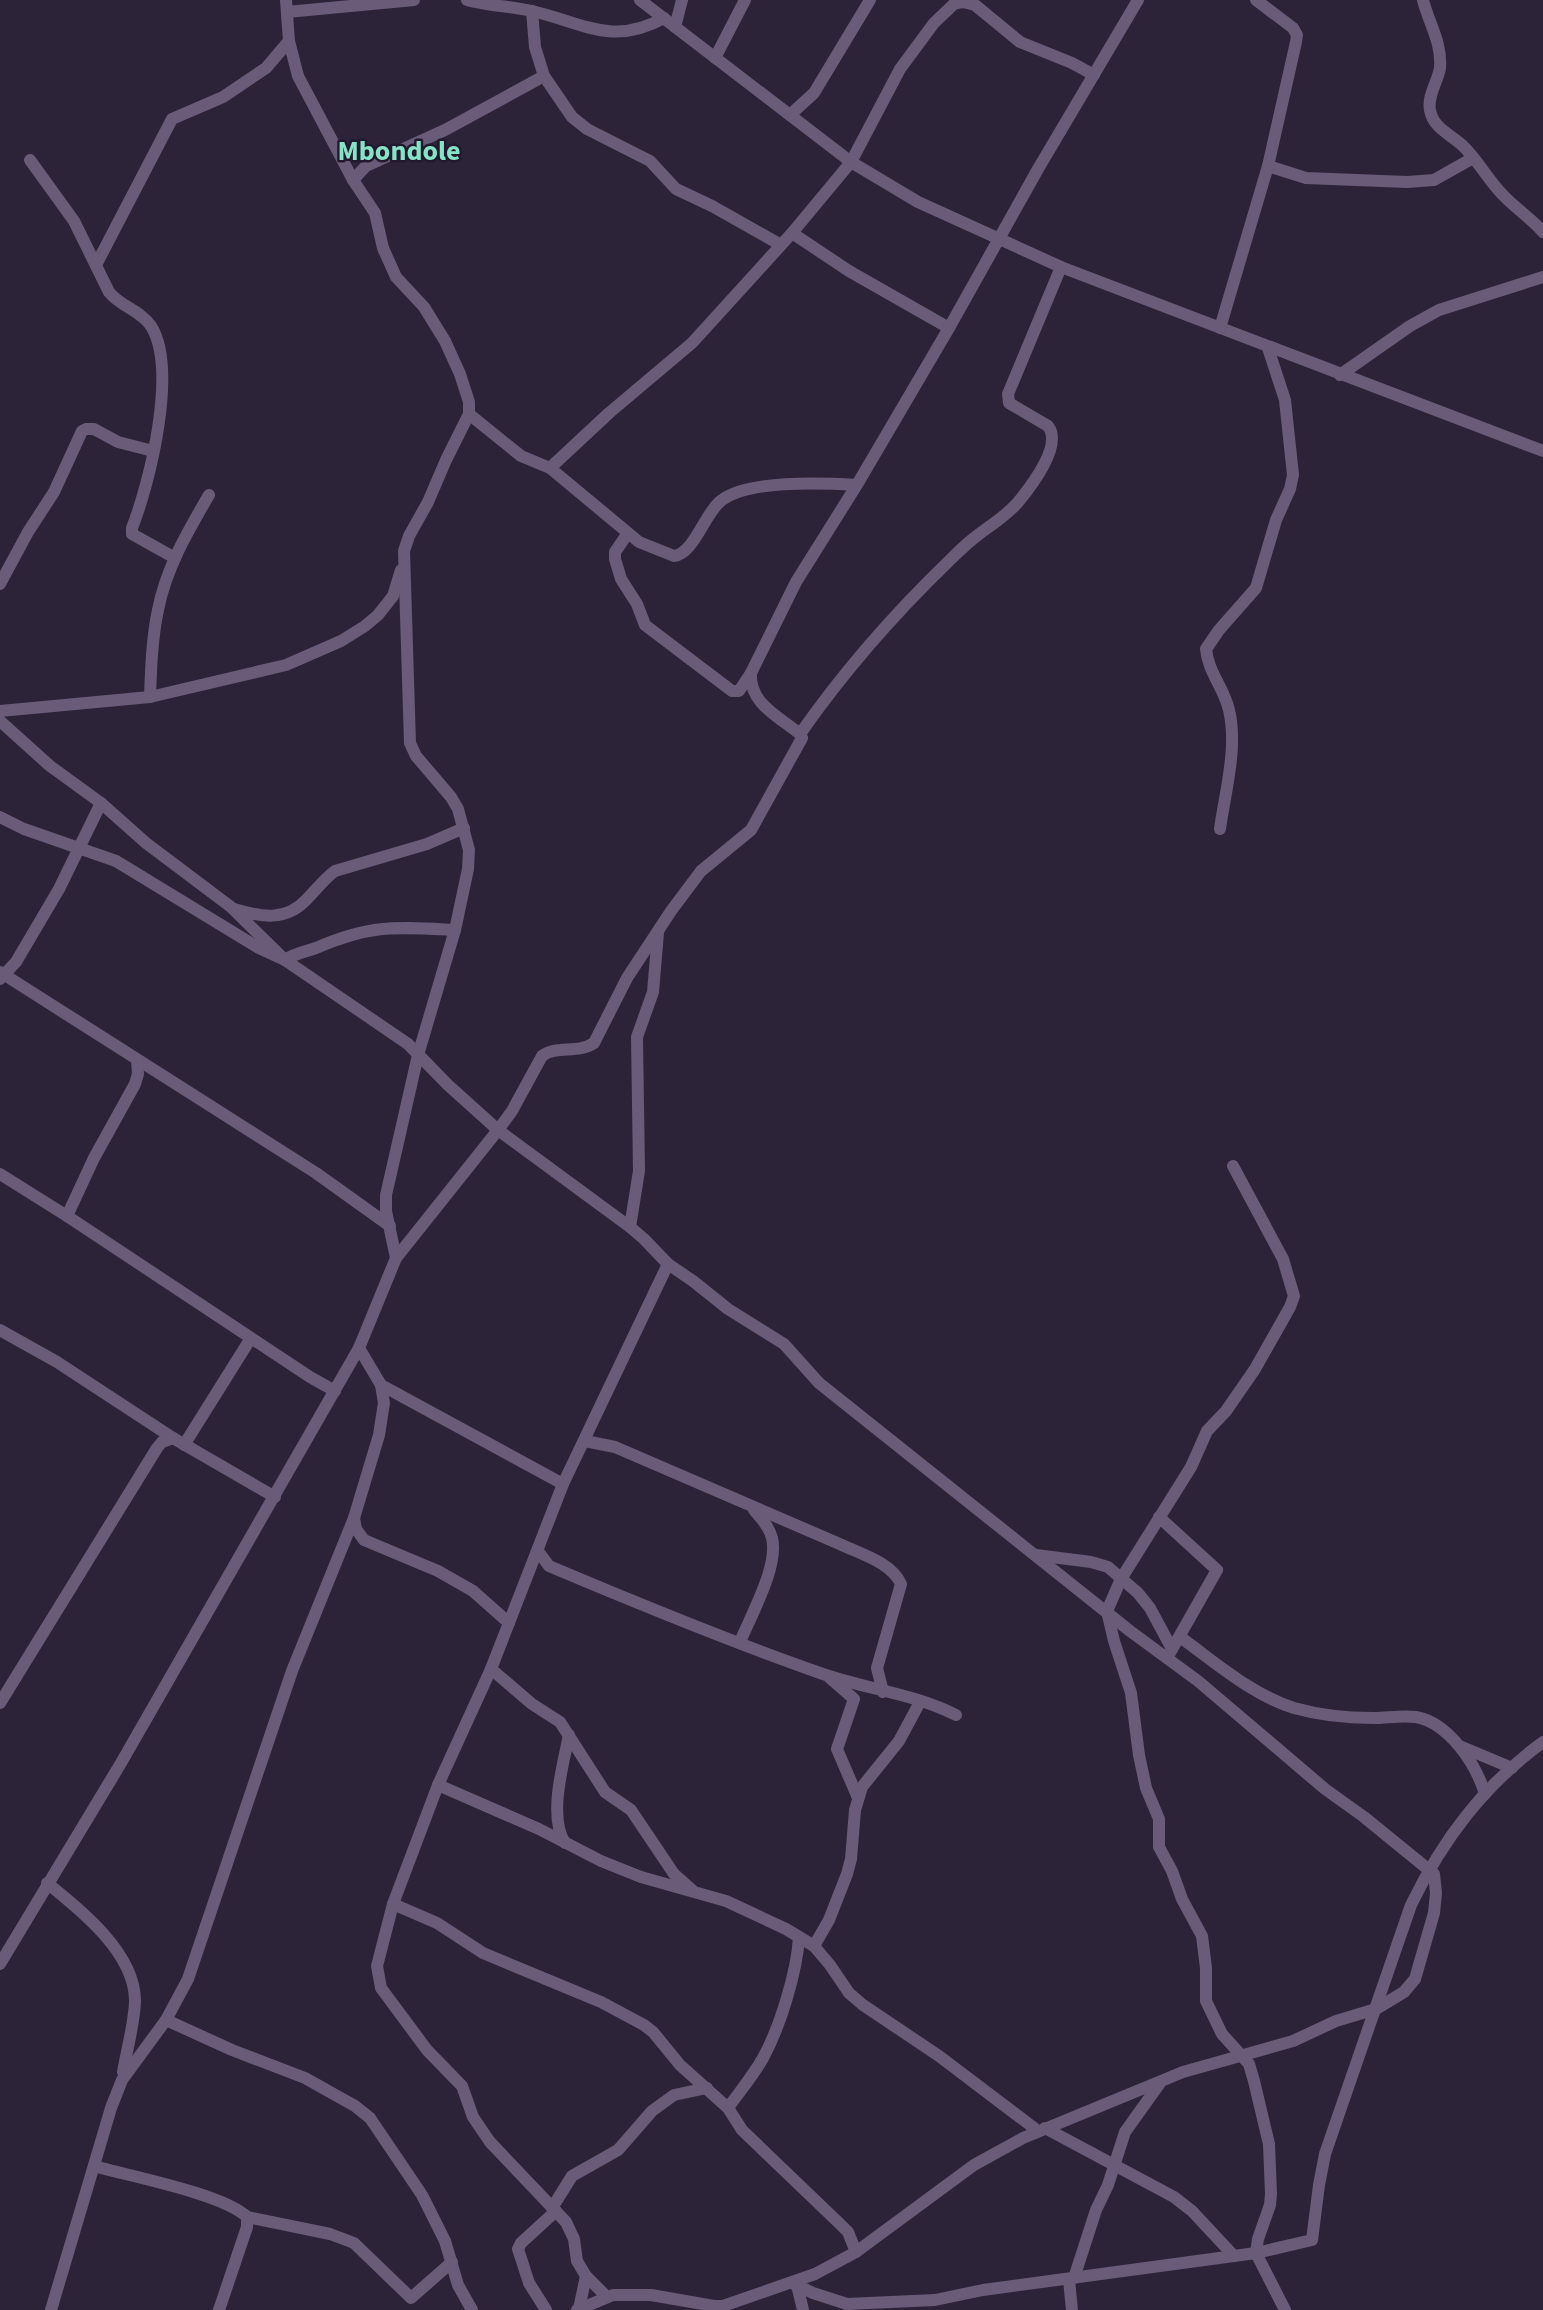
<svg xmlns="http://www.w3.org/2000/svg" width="1543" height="2310" viewBox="0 0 1543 2310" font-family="'Source Sans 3',sans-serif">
  <rect width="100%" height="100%" fill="#2c2339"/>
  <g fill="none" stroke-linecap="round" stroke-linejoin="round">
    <!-- street -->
    <g stroke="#6a5b78" stroke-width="12">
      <path d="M467,0C488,6 510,6 532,11C581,22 612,47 664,18"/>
      <polyline points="640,0 851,162 918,202 1061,267 1543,451"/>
      <path d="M1423,0C1429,24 1442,42 1440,68C1438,81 1427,96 1430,110C1433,128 1450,134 1462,145C1478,160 1488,180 1503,195C1516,209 1531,218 1543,232"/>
      <polyline points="532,11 535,47 544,76 572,117 587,129 650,161 676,189 712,206 781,245"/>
      <polyline points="287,12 414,0"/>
      <polyline points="675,27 682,0"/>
      <polyline points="715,58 745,0"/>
      <polyline points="790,115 814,93 870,0"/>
      <path d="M30,160L74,221L109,292C121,307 140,310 151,326C178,369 150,482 132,528V534L175,558"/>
      <polyline points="1268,166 1306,178 1407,182 1434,180 1473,158"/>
      <polyline points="353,180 366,166 445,130 544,76"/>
      <polyline points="792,233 849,271 949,328"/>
      <polyline points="96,265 172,119 223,97 266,68 289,41"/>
      <polyline points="1220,328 1268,166 1296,42 1297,35 1293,28 1256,0"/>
      <polyline points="1340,375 1410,326 1439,310 1543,277"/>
      <path d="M469,414L521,456L550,468L639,542L674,556C694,554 705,512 722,500C749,480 823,483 856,485"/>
      <polyline points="550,468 609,413 692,343 792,233 851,162 900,69 934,23 954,4 963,2 975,5 1020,42 1072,63 1094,75"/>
      <polyline points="628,533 615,552 615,559 621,579 637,604 645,625 732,691 739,691 751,673"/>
      <polyline points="0,584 28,532 54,492 82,431 86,429 94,429 118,442 153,451"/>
      <path d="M150,697C151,668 152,638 158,610C166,568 188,531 209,495"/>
      <polyline points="0,711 150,697 286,665 341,641 365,626 378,615 393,596 401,570"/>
      <polyline points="0,721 50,766 101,803 146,843 231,907 285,960 408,1044 448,1085 498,1130 630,1227 644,1239 668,1264 693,1281 728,1309 784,1344 819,1383 1130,1631 1198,1681 1325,1789 1364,1817 1434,1874 1436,1893 1434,1913 1415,1979 1404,1992 1376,2009 1336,2021 1293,2041 1183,2072 1023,2138 974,2165 856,2252 815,2274 723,2306 714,2306 651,2295 613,2295 577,2310"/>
      <path d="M800,734C844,671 895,613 950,560C959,551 968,542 978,535C992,524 1008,515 1019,501C1032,485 1063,445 1048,426L1009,403L1008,394L1061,267"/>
      <path d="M0,817L24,829L116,861L259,948L285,960C295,953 305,952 316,948C371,924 396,927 455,930"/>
      <path d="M1220,829C1225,792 1238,748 1229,710C1224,688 1208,672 1206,649L1219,630L1256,588L1276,520L1290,489L1293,475L1285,400L1268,348"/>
      <path d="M234,909C261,917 286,922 307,899C317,889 324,879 335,871L427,844L464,828"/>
      <polyline points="0,972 316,1173 390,1226"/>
      <polyline points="0,979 16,962 59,889 101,803"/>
      <polyline points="1233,1166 1283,1259 1294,1296 1290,1307 1255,1369 1226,1411 1207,1431 1191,1467 1121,1579 1107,1611 1114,1641 1131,1693 1139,1755 1146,1788 1159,1819 1159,1847 1172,1871 1182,1899 1202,1936 1206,1968 1206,2001 1222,2034 1249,2064 1254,2081 1269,2144 1271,2194 1270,2205 1258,2239 1256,2253 1285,2310"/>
      <polyline points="0,1174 67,1216 310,1377 335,1391"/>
      <polyline points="67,1216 94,1158 135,1084 138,1074 137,1060"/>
      <polyline points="630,1227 639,1171 637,1037 653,992 658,933"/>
      <path d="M396,1258L498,1130L512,1111L542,1056C556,1045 578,1054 594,1043L627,978L671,911L701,871L751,830L802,738L800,734C780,717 749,704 751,673L796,582L858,483L949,328L1038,169L1138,0"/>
      <polyline points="0,1330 57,1362 173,1438 275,1497"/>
      <polyline points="381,1385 563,1484"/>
      <path d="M585,1441L615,1447L842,1545C861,1554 892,1563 901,1584L877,1668L883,1692"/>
      <polyline points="184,1445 251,1338"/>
      <polyline points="1159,1517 1217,1570 1167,1658"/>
      <polyline points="354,1518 356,1529 364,1540 438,1571 473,1591 509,1623"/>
      <path d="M538,1551L549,1566C639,1604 731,1642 823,1674C866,1689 915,1694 956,1715"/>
      <polyline points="1036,1555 1091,1562 1108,1567 1138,1593 1150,1608 1172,1649"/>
      <path d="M1180,1637C1215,1662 1252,1695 1294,1708C1319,1715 1347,1718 1373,1718C1387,1718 1402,1715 1416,1717C1449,1723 1476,1764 1485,1794"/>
      <path d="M740,1642C751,1615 779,1566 772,1538C769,1527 762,1519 754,1510"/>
      <polyline points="491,1669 532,1704 560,1722 605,1792 631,1810 674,1874 692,1890"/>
      <polyline points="830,1678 854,1699 837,1749 858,1798"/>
      <polyline points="0,1703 157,1448 162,1442 173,1438"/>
      <polyline points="1462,1747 1512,1768"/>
      <polyline points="438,1785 539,1829 601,1861 641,1877 726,1901 786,1929 814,1946 830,1965 849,1993 863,2005 939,2056 1038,2131"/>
      <path d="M565,1843C548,1817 563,1765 569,1735"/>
      <path d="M47,1883C81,1910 136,1954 135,2002C134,2025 127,2049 123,2072"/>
      <polyline points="393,1904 437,1923 483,1953 601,2002 644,2025 653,2032 680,2065 728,2108 742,2130 841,2225 848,2232 856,2252"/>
      <polyline points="814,1946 829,1920 847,1874 851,1859 855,1810 862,1787 899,1741 920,1702"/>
      <polyline points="0,1964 121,1763 359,1348 396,1258 386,1211 386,1195 418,1055 455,930 468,869 469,850 458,809 451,797 416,756 410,743 404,551 409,536 428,502 446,460 469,414 469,402 460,374 445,341 424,307 396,277 383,248 375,213 353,180 298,76 289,41 286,0"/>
      <polyline points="166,2020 232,2050 305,2078 355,2106 370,2118 422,2195 445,2241 458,2285 472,2310"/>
      <path d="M728,2108C740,2091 753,2076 763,2058C780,2027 797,1972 799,1937"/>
      <polyline points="1045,2128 1174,2197 1192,2211 1234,2256"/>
      <path d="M94,2166C129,2176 224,2194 247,2217V2227L219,2310"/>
      <polyline points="552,2208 572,2176 618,2150 652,2111 674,2095 707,2088"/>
      <polyline points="247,2217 330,2234 354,2243 411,2298 452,2262"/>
      <polyline points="1074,2278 1096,2210 1108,2185 1125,2132 1160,2083"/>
      <polyline points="1069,2280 1072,2310"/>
      <path d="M792,2283L813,2293L847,2304L935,2300L983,2290L1256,2253L1312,2240L1319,2185L1325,2154L1411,1905C1443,1839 1484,1785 1543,1742"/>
      <polyline points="797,2285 803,2310"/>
      <polyline points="606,2296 586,2276 577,2261 574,2239 566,2222 490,2142 473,2117 462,2086 427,2050 381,1988 377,1966 393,1904 438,1785 491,1669 563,1484 668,1264"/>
      <polyline points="579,2309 586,2276"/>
      <polyline points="51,2310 111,2108 122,2080 166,2020 188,1979 292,1671 354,1518 379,1435 384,1403 381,1385 359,1348"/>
      <polyline points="546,2310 529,2283 518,2249 521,2243 556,2211"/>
    </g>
  </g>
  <g text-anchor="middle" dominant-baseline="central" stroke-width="5" stroke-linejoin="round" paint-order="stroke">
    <!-- quarter labels -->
    <g font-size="28" font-weight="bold" fill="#85e4c7" stroke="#22192e">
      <text x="399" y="151">Mbondole</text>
    </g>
  </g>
</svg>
